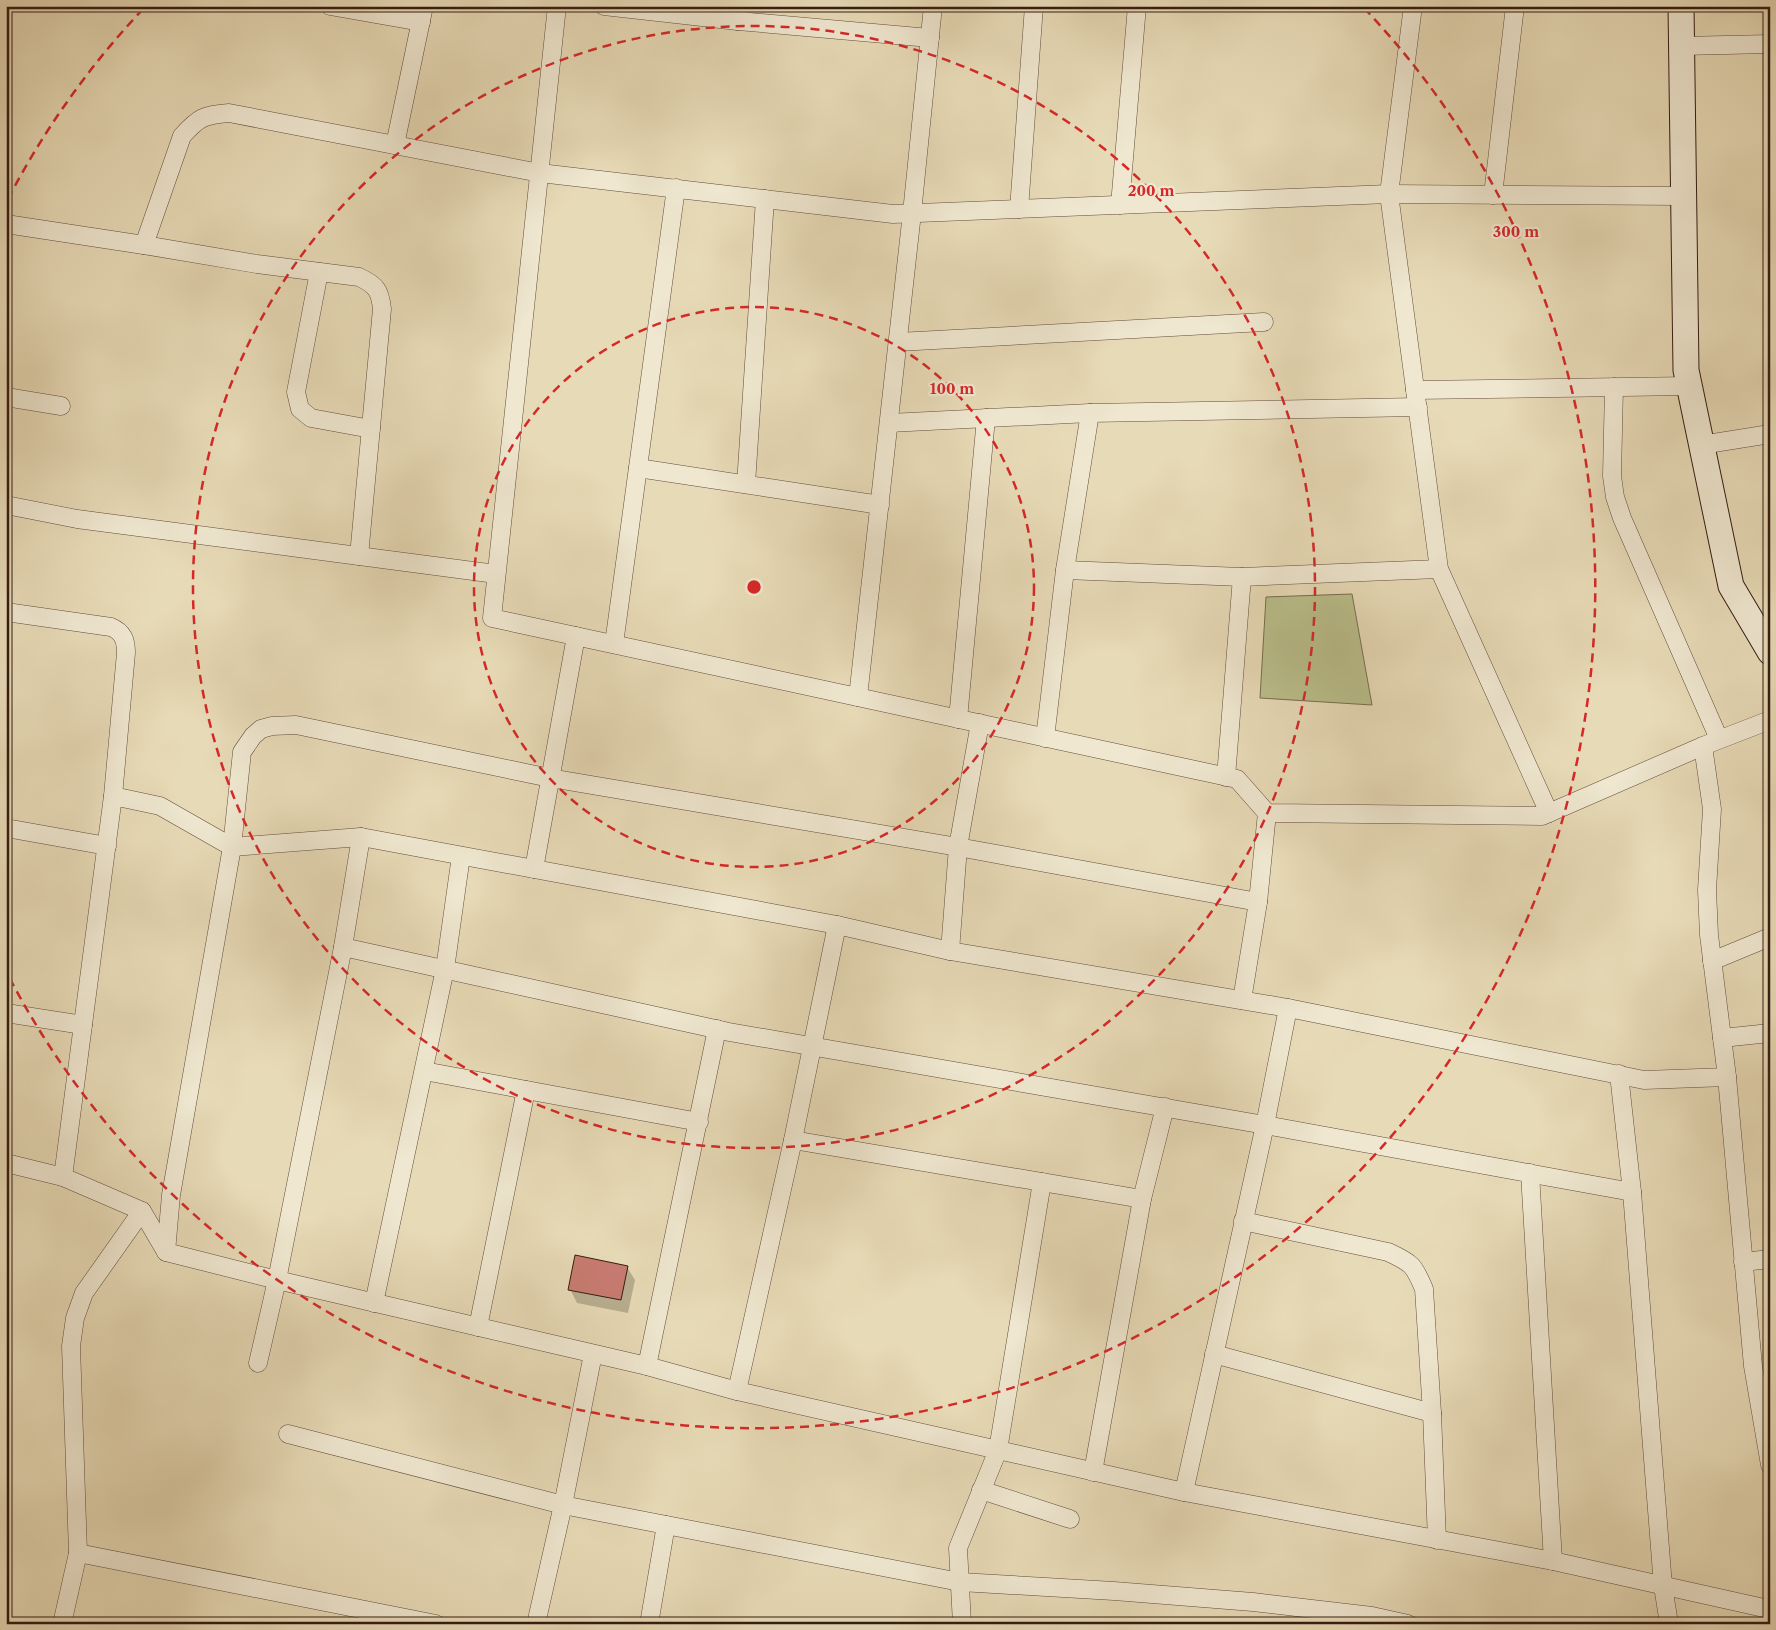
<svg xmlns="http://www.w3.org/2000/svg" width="1776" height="1630" viewBox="0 0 1776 1630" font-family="'Libre Caslon Text',serif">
  <rect width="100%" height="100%" fill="#e7dab6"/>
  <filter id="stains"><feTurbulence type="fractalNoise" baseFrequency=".004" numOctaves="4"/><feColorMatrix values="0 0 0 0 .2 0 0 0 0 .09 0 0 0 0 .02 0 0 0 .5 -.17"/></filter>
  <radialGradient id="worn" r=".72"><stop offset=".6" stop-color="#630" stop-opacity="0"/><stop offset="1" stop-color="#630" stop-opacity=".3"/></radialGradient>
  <!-- green -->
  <polygon fill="#b9be8b" stroke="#776d4f" points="1352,594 1372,705 1260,698 1266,597"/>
  <!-- shadow -->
  <polygon fill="#0003" points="627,1267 635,1280 628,1313 577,1303 570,1289"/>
  <!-- building -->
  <polygon fill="#c87b71" stroke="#351c13" points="575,1255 628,1266 621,1300 568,1290"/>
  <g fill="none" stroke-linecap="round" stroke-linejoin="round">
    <defs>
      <g id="street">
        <polyline points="330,6 421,22"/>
        <polyline points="557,6 492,618 1237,779 1267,813 1542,816 1703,746 1770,720"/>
        <polyline points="604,6 738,21"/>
        <polyline points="738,6 738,21 930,38"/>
        <polyline points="1413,6 1389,194 1439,569 1549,813"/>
        <polyline points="1681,46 1770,44"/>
        <polyline points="395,145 424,6"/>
        <polyline points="1493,195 1515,6"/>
        <polyline points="1120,205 1137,6"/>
        <polyline points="1019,209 1034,6"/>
        <path d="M6,224L144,245L257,264L359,277C376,285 380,290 382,309L359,556"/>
        <path d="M144,245L182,136C199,117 204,115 229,113L540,173L893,214L1389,194L1683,196"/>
        <polyline points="319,272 296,392 300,409 311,418 371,429"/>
        <polyline points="898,342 1264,322"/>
        <polyline points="1614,387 1612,476 1615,497 1622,518 1719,739"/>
        <polyline points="1415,390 1689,386"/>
        <polyline points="6,397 61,406"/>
        <polyline points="889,423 1090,413 1418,407"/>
        <polyline points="1701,445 1770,434"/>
        <polyline points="638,468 880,505"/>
        <polyline points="746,484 765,199"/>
        <polyline points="6,505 77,519 496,574"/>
        <polyline points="1065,570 1242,577"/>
        <path d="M6,612L111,627C123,632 126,640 126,653L113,796"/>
        <polyline points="614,644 676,188"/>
        <polyline points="858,697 912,213 933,6"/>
        <polyline points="958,719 986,418"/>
        <polyline points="1045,738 1065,570 1090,413"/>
        <polyline points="1226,777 1242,577 1439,569"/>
        <polyline points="1267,813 1258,902 958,847 550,778 296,725 272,726 261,729 253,736 242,752 232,847 171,1195 166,1252 277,1280 647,1366 737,1391 1184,1492 1553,1561 1764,1608 1770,1608"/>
        <polyline points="6,828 107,846"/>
        <polyline points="361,837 343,947 729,1032 1265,1125 1632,1192"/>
        <polyline points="534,869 576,636"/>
        <polyline points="950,951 958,847 980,723"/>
        <polyline points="1712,961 1770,937"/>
        <polyline points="1242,1000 1258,902"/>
        <polyline points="6,1013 83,1025"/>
        <polyline points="1722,1038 1770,1033"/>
        <polyline points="424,1071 699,1122"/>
        <polyline points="1619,1074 1632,1192 1663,1586 1669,1624"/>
        <polyline points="1727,1077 1753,1366 1770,1465"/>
        <polyline points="793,1140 1142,1199"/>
        <polyline points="6,1163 63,1177"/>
        <polyline points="1530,1173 1553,1561"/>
        <path d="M1243,1221L1388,1252C1412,1263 1414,1265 1424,1289L1432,1413L1437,1540"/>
        <polyline points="166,1252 142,1211 63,1177 113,796 160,806 232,847 361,837 837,925 950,951 1288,1008 1644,1080 1727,1077 1709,935 1707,890 1712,809 1703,746"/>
        <polyline points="1743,1262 1770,1259"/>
        <polyline points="374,1303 445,969 461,856"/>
        <polyline points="478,1327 526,1090"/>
        <polyline points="1214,1354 1432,1413"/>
        <polyline points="258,1363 277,1280 343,947"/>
        <polyline points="647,1366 717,1029"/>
        <polyline points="737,1391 793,1140 837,925"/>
        <polyline points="288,1434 563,1505 960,1582 1114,1591 1253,1602 1372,1616 1408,1624"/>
        <polyline points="1093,1472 1142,1199 1165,1107"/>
        <polyline points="981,1490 1070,1519"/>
        <polyline points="1184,1492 1265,1125 1288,1008"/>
        <polyline points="78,1553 436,1624"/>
        <polyline points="62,1624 78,1553 71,1346 75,1318 84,1293 142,1211"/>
        <polyline points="536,1624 563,1505 593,1354"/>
        <polyline points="649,1624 666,1525"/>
        <polyline points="962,1624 958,1548 998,1450 1042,1182"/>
      </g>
      <polyline id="secondary" points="1681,6 1686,370 1731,586 1770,652"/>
    </defs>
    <!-- street casing -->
    <use href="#street" stroke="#624c3c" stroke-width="19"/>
    <!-- secondary casing -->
    <use href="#secondary" stroke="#351c13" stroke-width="27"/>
    <!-- street -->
    <use href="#street" stroke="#efe7d0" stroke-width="18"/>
    <!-- secondary -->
    <use href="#secondary" stroke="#efe7d0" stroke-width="25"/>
  </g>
  <!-- distance rings -->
  <g fill="none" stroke="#d62828" stroke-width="2.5" stroke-dasharray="9 6">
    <circle cx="754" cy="587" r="280"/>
    <circle cx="754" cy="587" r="561"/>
    <path d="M8 199A841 841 0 0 1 144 8M1364 8A841 841 0 1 1 8 975"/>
  </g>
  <circle cx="754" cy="587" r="8" fill="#d62828" stroke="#efe7d0" stroke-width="2.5"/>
  <g font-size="15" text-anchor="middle" font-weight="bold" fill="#d62828" stroke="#efe7d0" stroke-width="4.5" stroke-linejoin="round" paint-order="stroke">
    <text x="1151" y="196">200 m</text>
    <text x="1516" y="237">300 m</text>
    <text x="952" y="394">100 m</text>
  </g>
  <!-- margin -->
  <rect width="1776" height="1630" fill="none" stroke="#e7dab6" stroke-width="25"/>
  <rect x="8" y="8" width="1761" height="1615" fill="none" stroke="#351c13" stroke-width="2.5"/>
  <rect x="12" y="12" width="1751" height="1605" fill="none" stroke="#351c13"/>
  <rect width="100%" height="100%" filter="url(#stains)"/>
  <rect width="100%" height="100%" fill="url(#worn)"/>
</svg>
